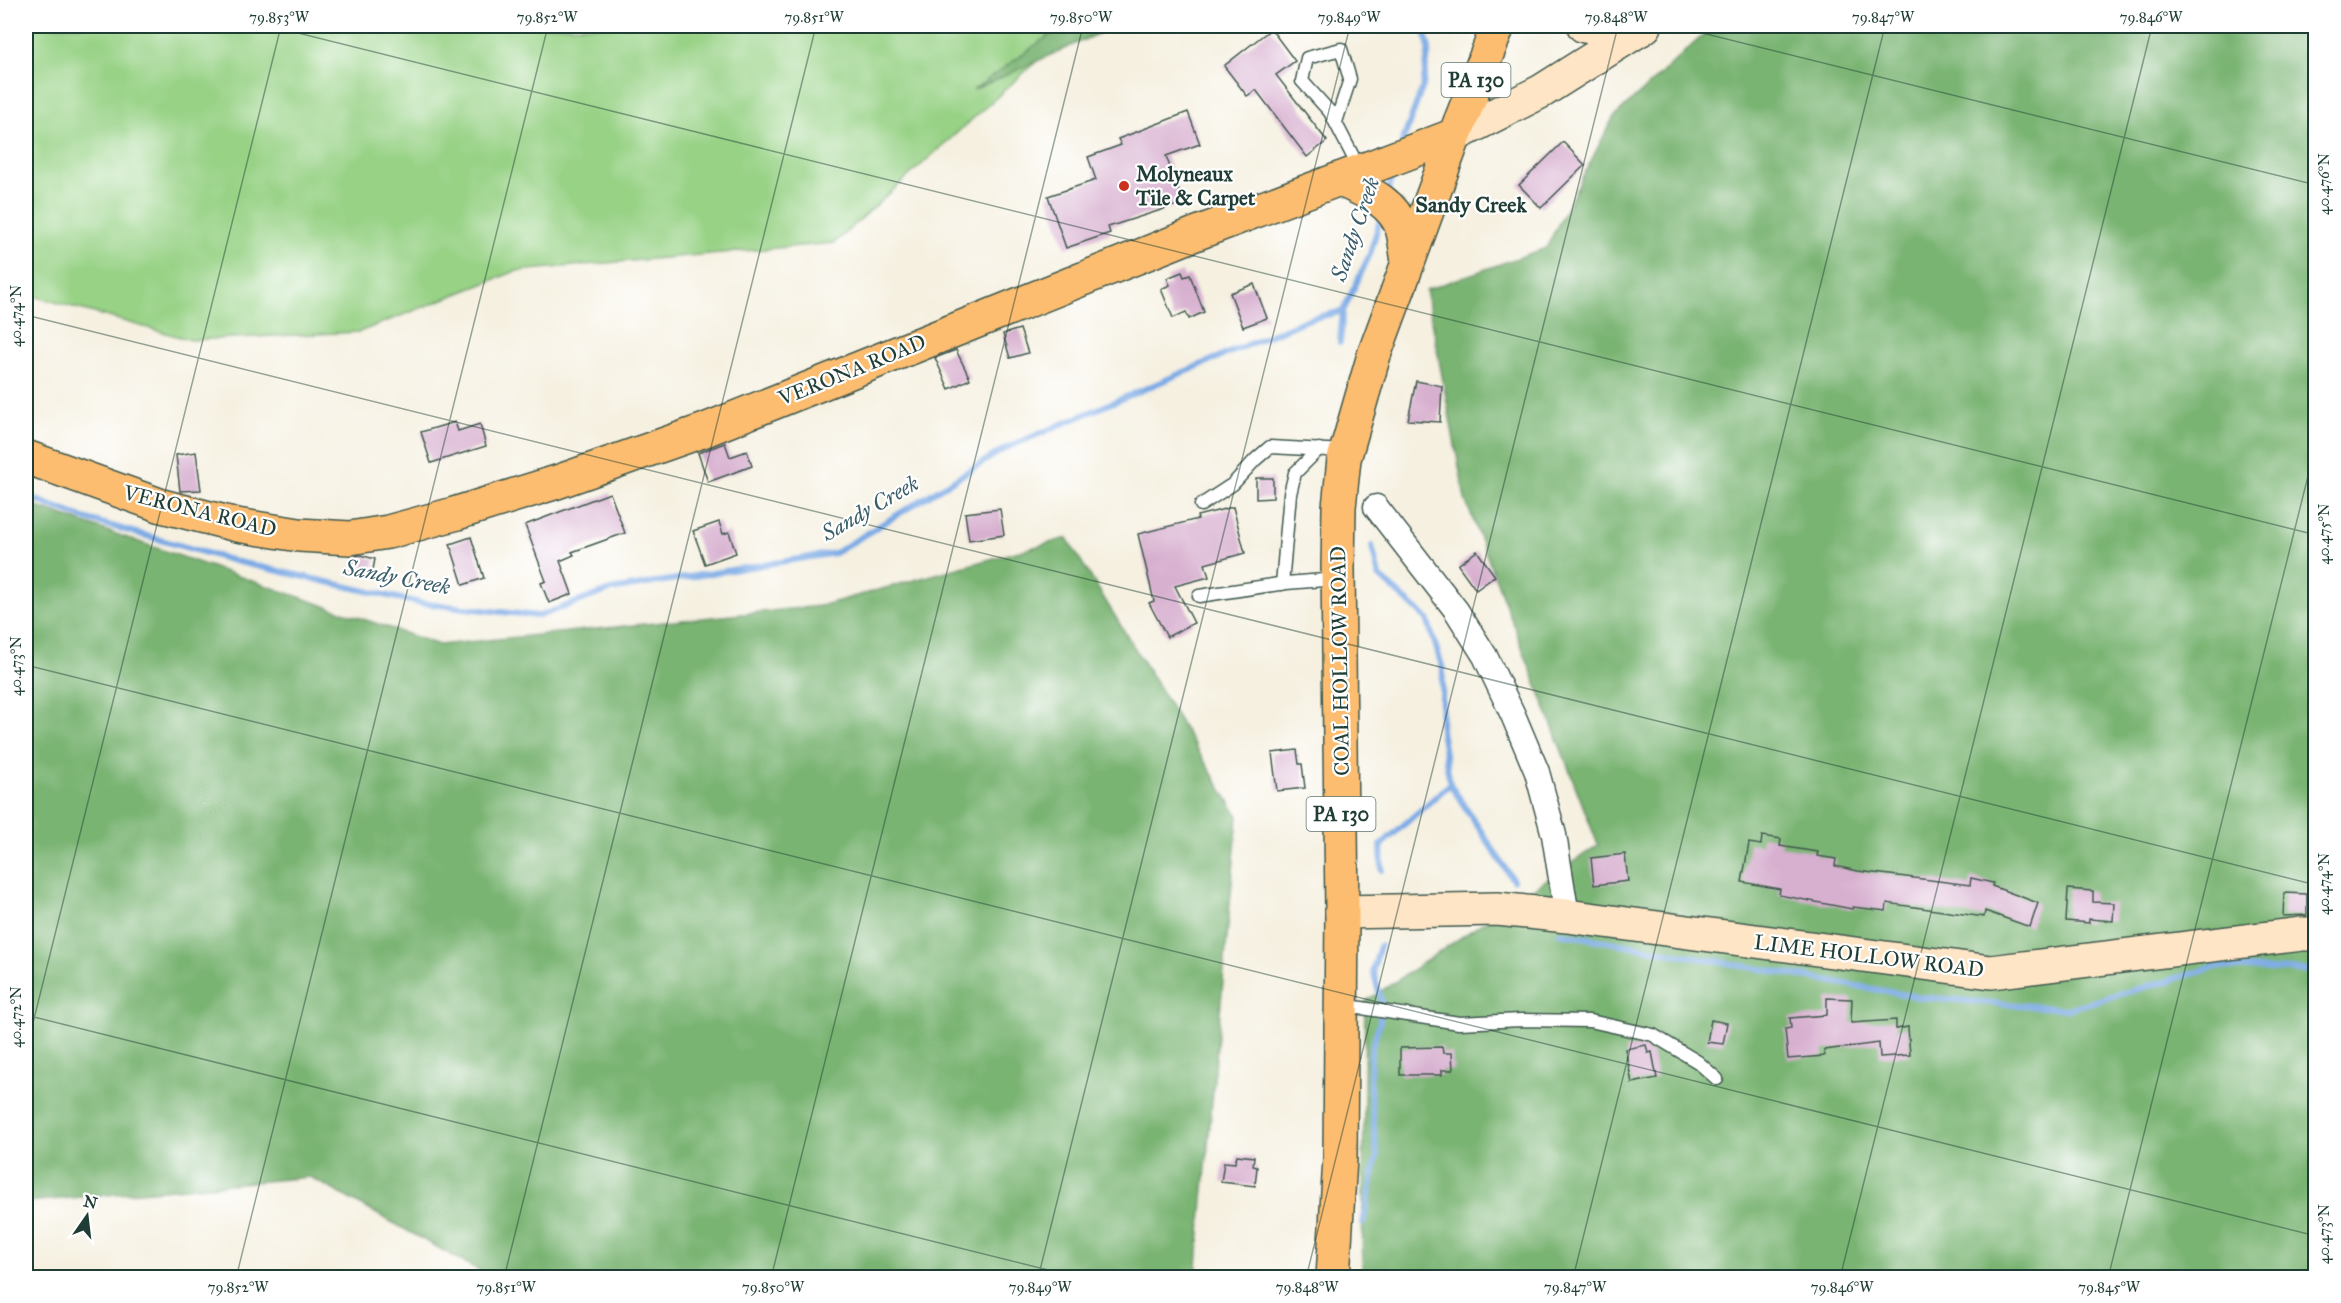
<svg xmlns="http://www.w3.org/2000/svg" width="2341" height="1303" viewBox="0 0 2341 1303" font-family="'IM FELL Great Primer',serif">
  <rect width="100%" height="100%" fill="#fff"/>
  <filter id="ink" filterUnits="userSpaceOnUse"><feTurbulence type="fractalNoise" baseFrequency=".0167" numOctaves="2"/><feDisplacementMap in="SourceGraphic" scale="12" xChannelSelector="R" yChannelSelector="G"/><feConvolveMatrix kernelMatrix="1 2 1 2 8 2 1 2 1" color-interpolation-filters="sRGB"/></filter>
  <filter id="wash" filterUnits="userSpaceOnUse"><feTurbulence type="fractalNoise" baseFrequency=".008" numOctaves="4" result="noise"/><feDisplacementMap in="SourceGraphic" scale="24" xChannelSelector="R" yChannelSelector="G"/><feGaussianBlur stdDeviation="1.35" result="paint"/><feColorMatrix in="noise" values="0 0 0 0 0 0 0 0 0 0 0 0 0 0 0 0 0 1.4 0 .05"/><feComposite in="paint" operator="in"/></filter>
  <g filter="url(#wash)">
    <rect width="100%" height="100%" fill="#f5f0e0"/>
    <!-- green -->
    <polygon fill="#97d285" stroke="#5b885c" stroke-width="1.5" points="26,26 1076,26 834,243 516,271 359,332 191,340 26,294"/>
    <!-- forest -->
    <g fill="#79b472" stroke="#4c7853" stroke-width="1.5">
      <polygon points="1062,26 1115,26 973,90"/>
      <polygon points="1713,26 2315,26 2315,1277 1362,1278 1365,1002 1598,845 1465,499 1426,290 1546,248 1613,118"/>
      <polygon points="26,503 439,645 820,606 1067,538 1238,816 1196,1277 491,1277 310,1177 26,1202"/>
    </g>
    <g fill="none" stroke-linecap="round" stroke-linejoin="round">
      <!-- stream -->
      <g stroke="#7baae5" stroke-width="6">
        <polyline points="1402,143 1423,86 1429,48 1423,26"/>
        <polyline points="1387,195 1394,170"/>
        <polyline points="1340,342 1343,311"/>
        <polyline points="26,496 87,519 234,561 420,603 539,616 610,590 835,553 1006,448 1306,320 1343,311 1370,254 1381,216"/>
        <polyline points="1372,546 1379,576 1427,619 1443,669 1441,730 1450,784 1513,880"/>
        <polyline points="1382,870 1381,845 1450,784"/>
        <polyline points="1559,933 1918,997 2067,1009 2216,967 2316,971"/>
        <polyline points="1363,1223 1377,1156 1370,1090 1371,1050 1380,1021 1381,1000 1373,970 1380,946"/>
        <polyline points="1300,1278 1300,1274"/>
      </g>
    </g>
    <g id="blocks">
      <!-- building -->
      <g fill="#d7afcf">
        <polygon points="1271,29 1295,61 1276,75 1327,141 1307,157 1256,90 1247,96 1224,66"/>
        <polygon points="1188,112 1200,144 1166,156 1183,203 1108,227 1110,233 1066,248 1048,196 1096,180 1088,157 1121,145 1118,139"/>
        <polygon points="1563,142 1585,165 1541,208 1519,185"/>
        <polygon points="1182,272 1184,277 1190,275 1204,312 1189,319 1186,312 1173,318 1161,289 1170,285 1167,278"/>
        <polygon points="1254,284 1267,318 1243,327 1230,293"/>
        <polygon points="1020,329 1028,353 1010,358 1003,334"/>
        <polygon points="956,350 970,379 949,389 935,358"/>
        <polygon points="1416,381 1442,386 1440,422 1408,420"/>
        <polygon points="455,422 458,431 480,424 486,446 431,463 421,432"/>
        <polygon points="725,443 730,457 747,451 752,466 708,482 698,453"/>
        <polygon points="196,452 201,490 180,491 176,455"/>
        <polygon points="1256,478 1273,478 1273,498 1256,499"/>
        <polygon points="610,493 625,533 572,552 574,555 560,561 572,594 549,603 541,583 546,581 525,525"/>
        <polygon points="1233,507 1245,553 1205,564 1209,577 1175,586 1194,623 1167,637 1149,603 1154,601 1138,534 1198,519 1197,516"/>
        <polygon points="1000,509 1004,535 969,540 965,513"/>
        <polygon points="719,522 723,534 729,532 736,553 705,564 693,531"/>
        <polygon points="471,537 484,578 463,585 450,544"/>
        <polygon points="1477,551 1495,576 1476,590 1458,565"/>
        <polygon points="360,555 375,559 372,575 353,571 356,556"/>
        <polygon points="1297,750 1299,764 1302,764 1305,788 1277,791 1272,753"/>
        <polygon points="1762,836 1781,839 1780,846 1818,852 1817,856 1836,859 1835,866 1858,871 1970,885 1971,878 1993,883 1992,886 2038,903 2030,927 1985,911 1984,917 1887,903 1886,911 1853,907 1852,909 1779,895 1780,889 1742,882 1749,843 1761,845"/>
        <polygon points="1625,854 1628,881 1594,885 1591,858"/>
        <polygon points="2068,889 2093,891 2093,902 2114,903 2113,921 2089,919 2089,923 2066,921"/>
        <polygon points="2284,893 2307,894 2307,915 2283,916"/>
        <polygon points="1827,998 1852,999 1851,1023 1896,1020 1896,1029 1908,1027 1910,1055 1880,1057 1879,1043 1824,1050 1824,1056 1788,1059 1785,1029 1791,1028 1790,1018 1827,1015"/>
        <polygon points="1711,1020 1727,1023 1723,1044 1707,1042"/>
        <polygon points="1646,1045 1648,1053 1652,1052 1657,1078 1632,1083 1625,1049"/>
        <polygon points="1442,1047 1443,1053 1452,1053 1453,1070 1442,1070 1442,1075 1400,1075 1400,1048"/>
        <polygon points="1237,1155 1254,1157 1253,1166 1257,1167 1255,1186 1221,1182 1224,1162 1235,1163"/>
      </g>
    </g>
  </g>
  <g filter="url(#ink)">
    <use href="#blocks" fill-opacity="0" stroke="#3f584e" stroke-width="1.5"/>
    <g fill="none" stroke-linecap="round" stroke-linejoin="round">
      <defs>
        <g id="lane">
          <polyline points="1336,122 1350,79 1341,49 1307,58 1302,81 1330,112 1360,170"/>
          <polyline points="1201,505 1233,484 1255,460 1270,447 1345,451"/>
          <polyline points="1282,584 1290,494 1295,473 1319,449"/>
          <polyline points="1199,596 1286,583 1337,579"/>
          <polyline points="1342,1005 1459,1023 1521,1020 1590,1021 1653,1035 1698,1062 1717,1079"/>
        </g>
        <polyline id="street" points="1376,507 1456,610 1485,656 1513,715 1537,772 1554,835 1567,916"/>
        <g id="secondary">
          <polyline points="1584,26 1603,29 1641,29"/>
          <polyline points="1455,135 1542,91 1645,26"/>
          <polyline points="1342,912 1497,909 1567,916 1991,972 2302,934 2316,934"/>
        </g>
        <g id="primary">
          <path d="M1339,179C1364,191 1392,200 1402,228C1405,238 1406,251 1408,261"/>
          <polyline points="26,457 162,506 237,525 299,535 350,538 388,532 454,514 557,482 705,430 1195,234 1455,135"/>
          <polyline points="1333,1278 1340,1158 1342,912 1338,568 1339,507 1344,459 1374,355 1455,135 1498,26"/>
        </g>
      </defs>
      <!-- lane casing -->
      <use href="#lane" stroke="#3f584e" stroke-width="15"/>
      <!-- street casing -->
      <use href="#street" stroke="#3f584e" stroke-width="27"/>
      <!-- secondary casing -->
      <use href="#secondary" stroke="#3f584e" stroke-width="36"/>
      <!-- primary casing -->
      <use href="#primary" stroke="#3f584e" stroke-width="36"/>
      <!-- lane -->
      <use href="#lane" stroke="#fff" stroke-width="12"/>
      <!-- street -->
      <use href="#street" stroke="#fff" stroke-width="24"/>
      <!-- secondary -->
      <use href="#secondary" stroke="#fee5c5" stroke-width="33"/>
      <!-- primary -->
      <use href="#primary" stroke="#fcbd6f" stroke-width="33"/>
    </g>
  </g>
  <!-- ticks -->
  <path fill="none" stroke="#1f3d34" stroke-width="1.5" stroke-opacity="0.45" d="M270,26L2316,535M1674,26L2316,185M26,315L2316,885M26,665L2316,1236M26,1015L1080,1278M26,1051L281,26M236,1278L548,26M504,1278L816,26M771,1278L1083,26M1038,1278L1350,26M1306,1278L1618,26M1573,1278L1885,26M1840,1278L2152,26M2108,1278L2316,444"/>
  <!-- markers -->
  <circle fill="#c8321e" stroke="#fff" stroke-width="2" cx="1124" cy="186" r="6"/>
  <g text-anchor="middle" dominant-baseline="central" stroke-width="4.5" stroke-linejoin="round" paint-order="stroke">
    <!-- shield labels -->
    <g fill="#fff" stroke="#627771" stroke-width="1.5">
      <rect x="1441.5" y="63" width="69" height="34" rx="4.5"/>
      <rect x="1306.5" y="797" width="69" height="34" rx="4.5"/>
    </g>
    <g font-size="20" font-weight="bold" fill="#1f3d34">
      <text x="1476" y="80">PA 130</text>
      <text x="1341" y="814">PA 130</text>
    </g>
    <!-- poi labels -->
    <g font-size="21" font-weight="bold" fill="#1f3d34" stroke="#fff" text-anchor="start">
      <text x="1136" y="174">Molyneaux<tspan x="1136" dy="24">Tile &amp; Carpet</tspan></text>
    </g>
    <!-- street labels -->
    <g font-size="21" fill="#1f3d34" stroke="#fff">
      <text transform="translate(852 370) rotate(-22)">VERONA ROAD</text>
      <text transform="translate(200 511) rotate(14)">VERONA ROAD</text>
      <text transform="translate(1340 661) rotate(-91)">COAL HOLLOW ROAD</text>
      <text transform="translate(1869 956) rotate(7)">LIME HOLLOW ROAD</text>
    </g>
    <!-- neighbourhood labels -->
    <g font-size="22" font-weight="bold" fill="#1f3d34" stroke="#fff">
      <text x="1471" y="204">Sandy Creek</text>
    </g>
    <!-- water labels -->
    <g font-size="22" font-style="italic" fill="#3b5e69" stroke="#fff">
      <text transform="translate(1355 229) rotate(-71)">Sandy Creek</text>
      <text transform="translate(870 508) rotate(-30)">Sandy Creek</text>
      <text transform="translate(397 577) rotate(11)">Sandy Creek</text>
    </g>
  </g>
  <!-- margin -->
  <rect width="2341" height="1303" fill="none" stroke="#fff" stroke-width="66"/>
  <!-- north arrow -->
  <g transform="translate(87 1216) rotate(14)" stroke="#ffffff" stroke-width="4.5" paint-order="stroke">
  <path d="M0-4.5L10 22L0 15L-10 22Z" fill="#1f3d34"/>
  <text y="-9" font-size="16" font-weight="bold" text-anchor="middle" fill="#1f3d34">N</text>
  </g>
  <rect x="33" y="33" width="2275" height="1237" fill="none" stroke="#1f3d34" stroke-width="2"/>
  <g font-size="15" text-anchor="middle" fill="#1f3d34">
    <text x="279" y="22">79.853°W</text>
    <text x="547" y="22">79.852°W</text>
    <text x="814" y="22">79.851°W</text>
    <text x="1081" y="22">79.850°W</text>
    <text x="1349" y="22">79.849°W</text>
    <text x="1616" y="22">79.848°W</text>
    <text x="1883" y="22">79.847°W</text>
    <text x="2151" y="22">79.846°W</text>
    <text transform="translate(2324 184) rotate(-90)" y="5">40.476°N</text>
    <text transform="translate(16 316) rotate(-90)" y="5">40.474°N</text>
    <text transform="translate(2324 534) rotate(-90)" y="5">40.475°N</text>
    <text transform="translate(16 666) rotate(-90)" y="5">40.473°N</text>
    <text transform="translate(2324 884) rotate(-90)" y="5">40.474°N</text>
    <text transform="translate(16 1017) rotate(-90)" y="5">40.472°N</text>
    <text transform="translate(2324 1234) rotate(-90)" y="5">40.473°N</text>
    <text x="238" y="1292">79.852°W</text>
    <text x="506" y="1292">79.851°W</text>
    <text x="773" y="1292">79.850°W</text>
    <text x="1040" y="1292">79.849°W</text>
    <text x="1307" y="1292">79.848°W</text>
    <text x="1575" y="1292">79.847°W</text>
    <text x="1842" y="1292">79.846°W</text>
    <text x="2109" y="1292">79.845°W</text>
  </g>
</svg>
